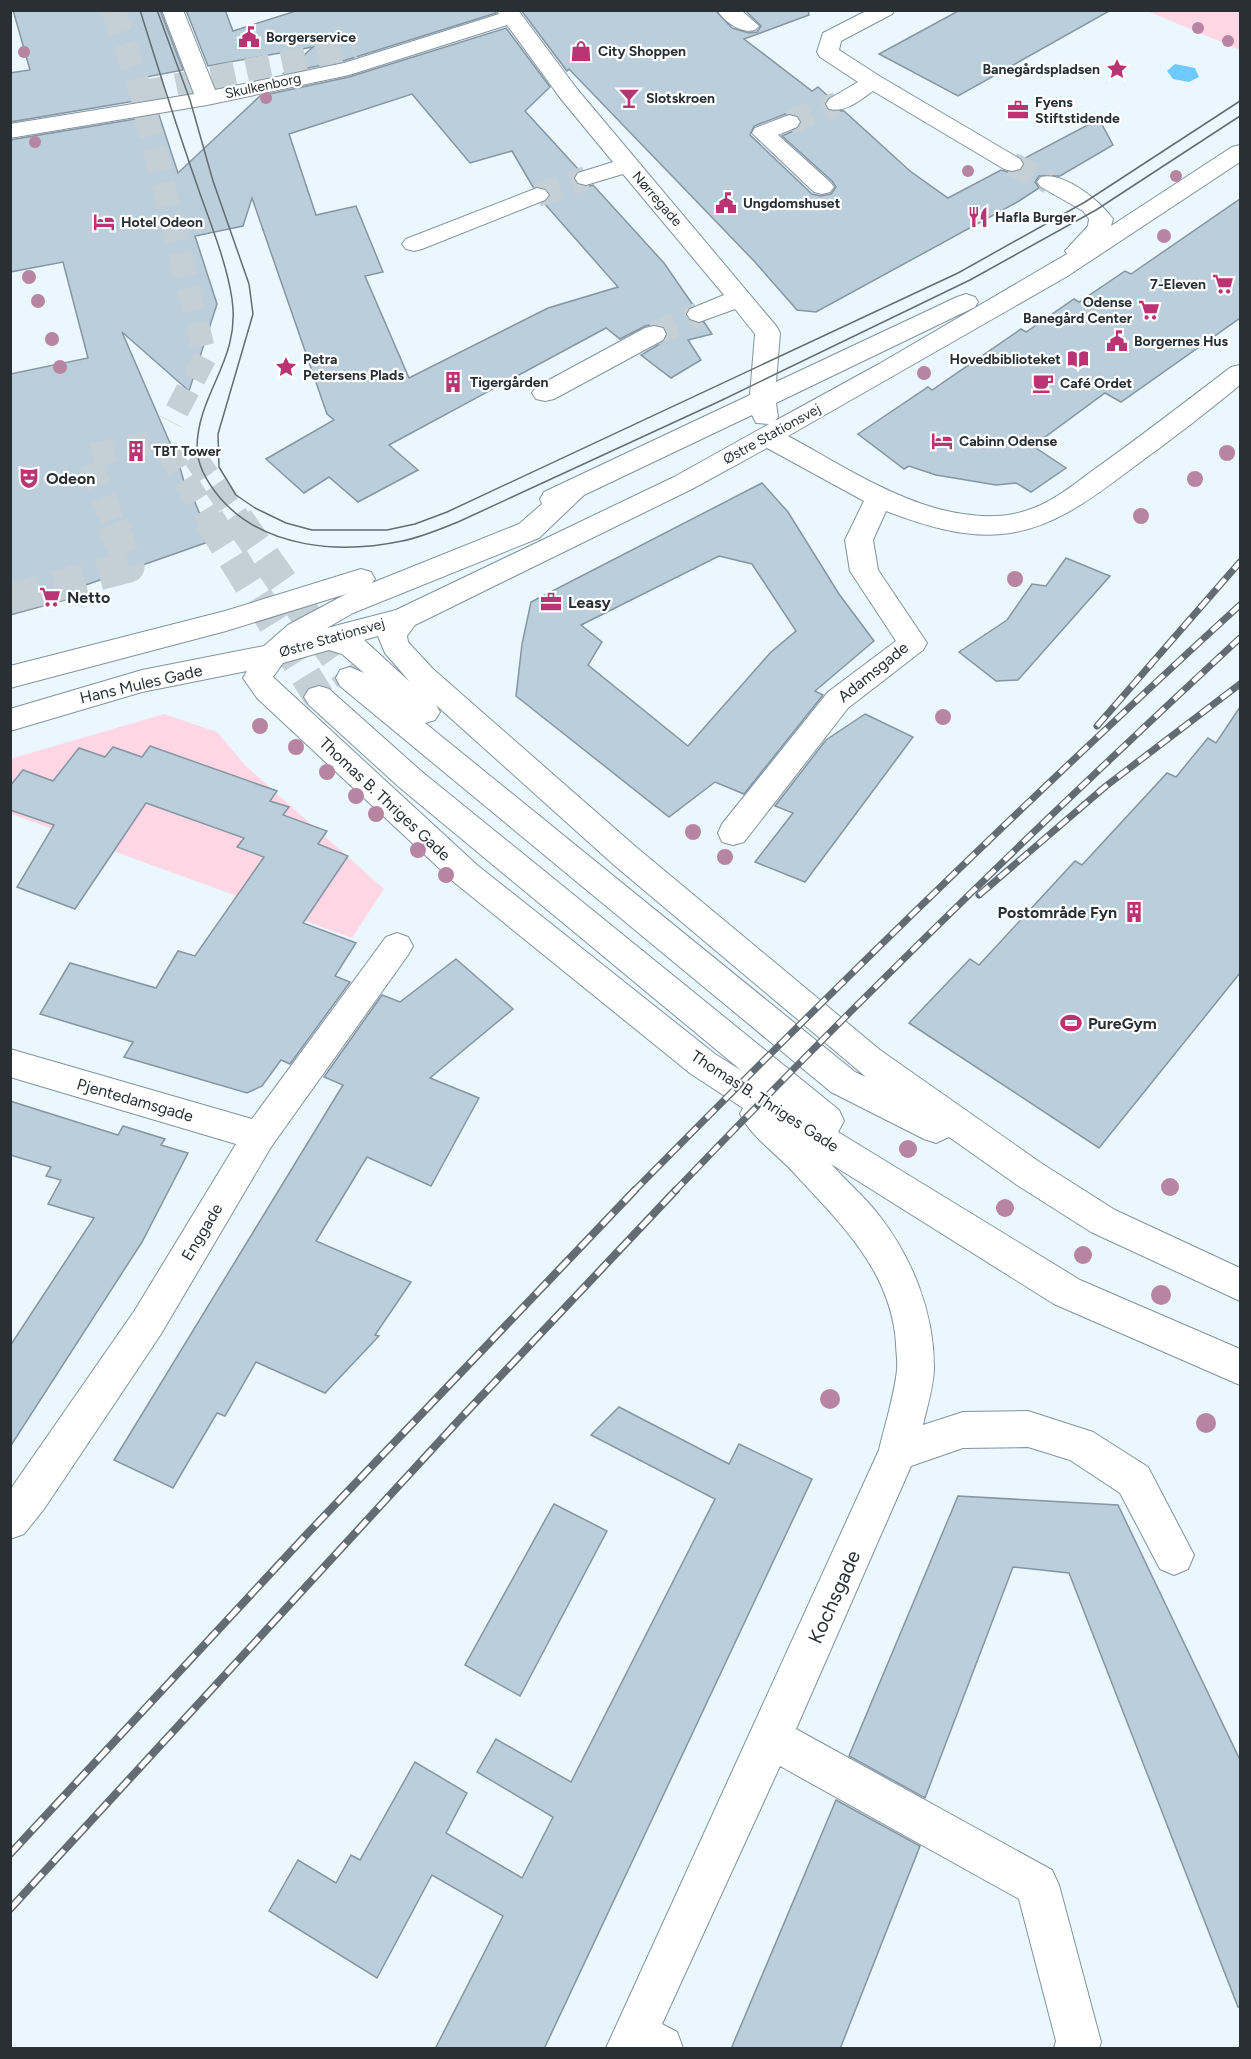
<svg xmlns="http://www.w3.org/2000/svg" width="1251" height="2059" viewBox="0 0 1251 2059" font-family="Figtree,sans-serif">
  <rect width="100%" height="100%" fill="#ebf7fe"/>
  <!-- green -->
  <g fill="#ffd6e3">
    <polygon points="1147,11 1240,11 1240,50"/>
    <polygon points="164,714 217,732 246,766 384,889 352,938 11,814 10,759"/>
  </g>
  <!-- water -->
  <polygon fill="#6ec9fc" points="1175,64 1195,68 1199,77 1189,82 1173,79 1167,71"/>
  <!-- building -->
  <g fill="#bbcedb" stroke="#8496a2" stroke-width="1.5" fill-rule="evenodd">
    <polygon points="13,10 160,10 183,70 146,77 153,98 10,122 10,73 30,70"/>
    <polygon points="186,10 225,10 233,31 299,10 495,10 496,13 343,61 284,73 313,47 208,66"/>
    <path d="M521,10H715L732,28L749,33L757,32L761,26L745,10H808L809,15L744,39L812,91L818,87L829,97L824,103L827,110L844,111L910,171L948,198L1001,170L1011,173L1021,171L1025,165L1023,159L1099,119L1113,145L1060,176H1039L1035,182L1039,188L1019,201L816,312L797,310L754,261L569,69L567,71ZM788,113L798,115L802,123L798,129L782,136L832,181L836,187L831,194L821,196L812,194L750,135L754,126Z"/>
    <polygon points="960,10 1111,10 958,96 879,54"/>
    <path d="M506,28L550,87L525,111L579,170L573,177L576,184L585,187L593,185L664,263L693,305L685,313L688,320L698,324L704,322L712,334L688,340L701,360L671,378L641,355L665,341L668,333L663,326L654,324L645,326L620,339L606,328L389,445L418,470L358,502L329,477L304,493L266,459L334,420L327,414L252,198L243,226L195,236L217,304L189,391L122,332L179,464L190,503L194,500L211,541L80,587L83,595L10,615V374L88,358L63,262L10,272V140L159,115L178,173L260,96L349,77ZM412,94L470,163L512,151L533,187L546,188L551,194L544,203L618,287L548,308L409,378L365,276L383,272L356,206L316,215L289,134Z"/>
    <polygon points="1240,199 1240,318 1121,402 1105,393 1033,446 1066,468 1031,492 1016,483 996,485 936,475 909,466 904,469 858,434 928,387 932,390 1021,329 1026,332 1074,299 1079,302 1125,271 1131,274"/>
    <path d="M762,483L788,512L839,594L874,641L815,691L823,695L744,794L715,782L669,817L516,696L522,644L531,602ZM719,556L752,564L796,631L771,652L688,746L588,665L602,642L581,625Z"/>
    <polygon points="1066,558 1110,576 1018,680 996,681 959,652 1007,620 1032,584 1046,586"/>
    <polygon points="1240,707 1240,973 1099,1148 909,1023 970,959 979,965 1075,861 1082,865 1167,773 1176,777 1208,738 1216,743"/>
    <polygon points="865,714 913,737 805,882 755,862 793,813 775,806 826,740"/>
    <polygon points="150,746 277,791 270,801 289,807 283,815 327,831 318,844 348,856 303,923 356,943 335,976 350,982 290,1064 281,1060 262,1086 247,1093 124,1057 133,1042 40,1014 70,963 156,988 178,951 195,956 264,857 237,847 244,838 146,803 75,909 17,887 54,825 10,810 10,786 23,770 53,781 79,748 105,757 113,747 142,757"/>
    <polygon points="456,959 513,1009 430,1078 479,1098 431,1186 367,1157 316,1241 411,1282 375,1335 379,1336 325,1393 256,1362 225,1416 217,1413 173,1488 114,1460 343,1085 324,1077 382,995 400,1002"/>
    <polygon points="10,1101 118,1135 123,1126 165,1139 161,1145 188,1153 142,1242 10,1447 10,1346 94,1218 48,1204 61,1180 46,1176 51,1167 10,1155"/>
    <polygon points="619,1407 729,1464 739,1444 812,1479 544,2049 435,2049 503,1916 432,1875 377,1978 269,1911 298,1860 336,1883 351,1855 360,1860 415,1762 467,1793 446,1833 522,1878 553,1817 477,1772 496,1739 571,1782 715,1499 591,1435"/>
    <polygon points="958,1496 1118,1505 1240,1760 1240,2007 1238,2007 1069,1573 1013,1567 925,1798 849,1756"/>
    <polygon points="554,1504 607,1531 520,1696 465,1665"/>
    <polygon points="836,1800 920,1846 840,2049 731,2049"/>
  </g>
  <g fill="none" stroke-linecap="round" stroke-linejoin="round">
    <!-- minor-tunnel-far1 -->
    <g stroke="#c4cfd6" stroke-width="24" stroke-dasharray="24 12" stroke-linecap="butt">
      <polyline points="113,10 141,93 205,357 171,422"/>
      <polyline points="141,93 355,48"/>
      <polyline points="789,122 837,104"/>
      <polyline points="1012,164 1049,182"/>
      <polyline points="537,195 586,178"/>
      <polyline points="654,334 699,314"/>
      <polyline points="166,449 210,520"/>
      <polyline points="194,456 239,520"/>
      <polyline points="112,520 88,456 149,443"/>
    </g>
    <!-- minor-tunnel -->
    <g stroke="#c4cfd6" stroke-width="31" stroke-dasharray="31 15" stroke-linecap="butt">
      <polyline points="209,519 319,697"/>
      <polyline points="238,519 350,678"/>
      <polyline points="10,598 129,567 111,519"/>
    </g>
    <defs>
      <g id="minor">
        <path d="M162,10H183L215,90L344,63L499,14L497,10H518L577,89L777,327L780,333L776,382L957,297L966,294L975,297L978,302L975,307L776,403L778,417L775,421L879,364L1067,254L1065,251L1088,226L1089,219L1083,211L1041,187L1037,182L1041,177C1064,171 1100,201 1113,219L1111,226L1232,147L1240,145V162L1066,277L788,436C836,462 883,493 935,508C964,516 997,520 1025,511C1050,504 1072,486 1092,471C1139,438 1185,402 1231,367L1240,365V385C1206,413 1171,440 1135,466C1095,496 1054,529 1002,534C963,538 923,525 886,511L873,540L878,570L927,643L923,650L848,708L744,842L733,845L722,842L718,833L722,824L828,692L896,641L850,571L845,540L864,501L767,448L692,489L415,625L407,636L408,642L433,669L636,847L880,1050L1041,1163L1115,1210L1240,1268V1301L1091,1232L1017,1185L949,1137L936,1143L924,1139L831,1092L340,686L336,678L340,670L350,667L364,673L342,654L329,650L283,663L273,677L477,865L715,1054L742,1071L399,787L309,705L304,697L309,689L319,686L329,689L421,771L839,1110L844,1121L838,1132L1080,1280L1240,1349V1385L1054,1304L831,1164C846,1181 864,1196 878,1214C912,1257 934,1312 934,1367C934,1385 927,1407 923,1425L963,1412L1028,1411L1093,1432L1148,1467L1194,1555L1188,1569L1174,1575L1160,1569L1120,1493L1070,1460L1028,1447L963,1448L911,1466L796,1729L1052,1870L1059,1885L1101,2042L1099,2048H1054L1056,2041L1019,1899L780,1766L662,2024L677,2032L683,2048H606L879,1450C885,1424 894,1397 897,1370C898,1361 896,1352 896,1343C891,1271 841,1224 795,1174C778,1155 751,1137 740,1114L743,1108L691,1074L455,883L257,698L243,678L247,671L142,692L10,731V709L142,670L264,646L288,625L346,594L226,631L10,688V666L225,611L361,569L371,572L375,579L372,583L519,524L542,504L540,499L544,492L750,395L755,334L735,309L699,322L690,319L687,314L690,309L724,295L623,174L586,185L578,183L575,178L578,173L613,162L561,99L507,25L349,75L207,105L10,138V124L194,94ZM752,415L756,423L769,424L674,477L396,610L327,628L353,613L539,538L584,495ZM378,636L385,653L410,682L364,640ZM436,705L614,865L866,1077L855,1072L425,723L435,720L440,712Z"/>
        <path d="M717,10H741L759,26L755,30C741,34 725,22 717,10Z"/>
        <path d="M868,10H895L892,14L841,41L839,50L881,77L1020,159L1023,164L1020,169L1012,171L1004,169L873,91C860,100 846,113 829,109L826,104L829,99L858,82L820,57L817,52L823,33Z"/>
        <polygon points="789,115 797,117 800,122 797,127 778,135 830,182 834,187 830,192 822,194 814,192 752,133 755,128"/>
        <polygon points="537,188 545,190 549,195 545,200 422,249 414,251 406,249 402,244 406,239"/>
        <polygon points="654,326 663,328 666,334 663,340 554,399 545,401 536,399 532,393 536,387 645,328"/>
        <polygon points="397,933 408,937 413,946 408,955 271,1147 161,1334 44,1509 24,1534 10,1539 10,1490 135,1310 236,1144 10,1077 10,1049 252,1119 386,937"/>
      </g>
    </defs>
    <!-- minor casing -->
    <use href="#minor" stroke="#81939f" stroke-width="2"/>
    <!-- minor -->
    <use href="#minor" fill="#fff" fill-rule="evenodd"/>
    <!-- tram -->
    <g stroke="#636c72" stroke-width="1.5">
      <path d="M140,10C158,68 176,125 196,182C209,221 226,259 232,299C241,360 198,392 197,447C197,467 209,485 221,499C265,549 341,554 402,541C422,537 440,529 458,522L718,402L970,280L1096,210L1240,116"/>
      <polyline points="157,10 190,100 213,181 249,284 253,314 218,434 219,467 236,495 255,508 286,523 312,530 387,530 415,524 447,512 958,273 1085,202 1240,101"/>
    </g>
    <defs>
      <g id="rail-far1">
        <polyline points="1097,726 1240,562"/>
        <polyline points="979,895 1106,786 1240,684"/>
        <path d="M633,1192C831,991 1032,795 1240,605"/>
        <path d="M674,1192C857,1001 1046,817 1240,638"/>
      </g>
      <g id="rail">
        <polyline points="10,1854 308,1533 635,1190"/>
        <polyline points="10,1909 459,1420 676,1190"/>
      </g>
    </defs>
    <!-- rail-far1 casing -->
    <use href="#rail-far1" stroke="#636c72" stroke-width="7"/>
    <!-- rail casing -->
    <use href="#rail" stroke="#636c72" stroke-width="8"/>
    <!-- rail-far1 -->
    <use href="#rail-far1" stroke="#fff" stroke-width="4.5" stroke-dasharray="13" stroke-linecap="butt"/>
    <!-- rail -->
    <use href="#rail" stroke="#fff" stroke-width="5" stroke-dasharray="16" stroke-linecap="butt"/>
  </g>
  <!-- trees -->
  <g fill="#b784a1">
    <circle cx="1198" cy="28" r="6"/>
    <circle cx="1228" cy="41" r="6"/>
    <circle cx="24" cy="52" r="6"/>
    <circle cx="266" cy="98" r="6"/>
    <circle cx="35" cy="142" r="6"/>
    <circle cx="968" cy="171" r="6"/>
    <circle cx="1176" cy="176" r="6"/>
    <circle cx="1164" cy="236" r="7"/>
    <circle cx="29" cy="277" r="7"/>
    <circle cx="38" cy="301" r="7"/>
    <circle cx="52" cy="339" r="7"/>
    <circle cx="60" cy="367" r="7"/>
    <circle cx="924" cy="373" r="7"/>
    <circle cx="1227" cy="453" r="8"/>
    <circle cx="1195" cy="479" r="8"/>
    <circle cx="1141" cy="516" r="8"/>
    <circle cx="1015" cy="579" r="8"/>
    <circle cx="943" cy="717" r="8"/>
    <circle cx="260" cy="726" r="8"/>
    <circle cx="296" cy="747" r="8"/>
    <circle cx="327" cy="772" r="8"/>
    <circle cx="356" cy="796" r="8"/>
    <circle cx="376" cy="814" r="8"/>
    <circle cx="693" cy="832" r="8"/>
    <circle cx="418" cy="850" r="8"/>
    <circle cx="725" cy="857" r="8"/>
    <circle cx="446" cy="875" r="8"/>
    <circle cx="908" cy="1149" r="9"/>
    <circle cx="1170" cy="1187" r="9"/>
    <circle cx="1005" cy="1208" r="9"/>
    <circle cx="1083" cy="1255" r="9"/>
    <circle cx="1161" cy="1295" r="10"/>
    <circle cx="830" cy="1399" r="10"/>
    <circle cx="1206" cy="1423" r="10"/>
  </g>
  <!-- icons -->
  <defs>
    <symbol id="civic-bare" viewBox="-9 -9 18 18"><path d="M-.6-6.5H3V-4.5H.6V-3L4-1V1h2V6H-6V1h2V-1L-.6-3ZM-1.2 2.5V6h2.4V2.5Z" fill="#ba3373" stroke="#fff" stroke-width="2.5" paint-order="stroke"/></symbol>
    <symbol id="shop-bare" viewBox="-9 -9 18 18"><path d="M-5-2.5h2.3a2.7 3.5 0 0 1 5.4 0H5L5.5 6h-11ZM-1.5-2.5h3a1.5 2.3 0 0 0-3 0Z" fill="#ba3373" stroke="#fff" stroke-width="2.5" paint-order="stroke"/></symbol>
    <symbol id="sight-bare" viewBox="-9 -9 18 18"><path d="M0-6L1.8-2.2L6-1.7L2.9 1.2L3.7 5.4L0 3.3L-3.7 5.4L-2.9 1.2L-6-1.7L-1.8-2.2Z" fill="#ba3373" stroke="#fff" stroke-width="2.5" paint-order="stroke"/></symbol>
    <symbol id="bar-bare" viewBox="-9 -9 18 18"><path d="M-6-5H6L.8 .8V4.5H3.5V6h-7V4.5H-.8V.8Z" fill="#ba3373" stroke="#fff" stroke-width="2.5" paint-order="stroke"/></symbol>
    <symbol id="office-bare" viewBox="-9 -9 18 18"><path d="M-6-3h4V-5.5h4V-3h4V5H-6ZM-1-4.5V-3h2v-1.5ZM-6 0V1H6V0Z" fill="#ba3373" stroke="#fff" stroke-width="2.5" paint-order="stroke"/></symbol>
    <symbol id="restaurant-bare" viewBox="-9 -9 18 18"><path d="M-5-6h1v4h1v-4h1v4h1v-4h1v5L-1.5 .5V6h-2V.5L-5-1ZM5-6V6H3V1.5H1.5Q1.5-4 5-6Z" fill="#ba3373" stroke="#fff" stroke-width="2.5" paint-order="stroke"/></symbol>
    <symbol id="hotel-bare" viewBox="-9 -9 18 18"><path d="M-6-4.5h1.5V1H6V5H4.5V3h-9V5H-6ZM-4 0a1.8 1.8 0 1 1 3.6 0ZM.5 0V-2.5h3Q6-2.5 6 0Z" fill="#ba3373" stroke="#fff" stroke-width="2.5" paint-order="stroke"/></symbol>
    <symbol id="supermarket-bare" viewBox="-9 -9 18 18"><path d="M-6-5.5h2.5l.6 2H6L4.5 2H-2.5L-4.4-4H-6ZM-1.5 3.2a1.3 1.3 0 1 0 .1 0ZM3 3.2a1.3 1.3 0 1 0 .1 0Z" fill="#ba3373" stroke="#fff" stroke-width="2.5" paint-order="stroke"/></symbol>
    <symbol id="library-bare" viewBox="-9 -9 18 18"><path d="M-6-4Q-3-5.5-.7-3.5V5Q-3 3-6 4ZM6-4Q3-5.5 .7-3.5V5Q3 3 6 4Z" fill="#ba3373" stroke="#fff" stroke-width="2.5" paint-order="stroke"/></symbol>
    <symbol id="building-bare" viewBox="-9 -9 18 18"><path d="M-4-6H4V6H1V3H-1V6H-4ZM-2.5-4.3h1.7v1.8h-1.7ZM.8-4.3h1.7v1.8H.8ZM-2.5-1h1.7V.8h-1.7ZM.8-1h1.7V.8H.8Z" fill="#ba3373" stroke="#fff" stroke-width="2.5" paint-order="stroke"/></symbol>
    <symbol id="cafe-bare" viewBox="-9 -9 18 18"><path d="M-5.5-4.5H6V0H3Q3 3.5 0 3.5H-2.5Q-5.5 3.5-5.5 0ZM3-3.2v2h1.7v-2ZM-6 4.5H4V6H-6Z" fill="#ba3373" stroke="#fff" stroke-width="2.5" paint-order="stroke"/></symbol>
    <symbol id="theatre-bare" viewBox="-9 -9 18 18"><path d="M-5-5.5Q0-4 5-5.5V0Q5 5 0 6Q-5 5-5 0ZM-3.3-2.5H-1v1.5H-3.3ZM1-2.5H3.3v1.5H1ZM-2.8 1Q0 5.5 2.8 1Z" fill="#ba3373" stroke="#fff" stroke-width="2.5" paint-order="stroke"/></symbol>
    <symbol id="stadium-bare" viewBox="-9 -9 18 18"><path d="M0-5a6.5 5 0 1 0 0 10a6.5 5 0 1 0 0-10ZM-3.5-1.8h7v3.6h-7Z" fill="#ba3373" stroke="#fff" stroke-width="2.5" paint-order="stroke"/></symbol>
  </defs>
  <g fill-rule="evenodd">
    <use href="#civic-bare" x="234" y="22" width="30" height="30"/>
    <use href="#shop-bare" x="566" y="36" width="30" height="30"/>
    <use href="#sight-bare" x="1102" y="54" width="30" height="30"/>
    <use href="#bar-bare" x="614" y="83" width="30" height="30"/>
    <use href="#office-bare" x="1003" y="95" width="30" height="30"/>
    <use href="#civic-bare" x="711" y="188" width="30" height="30"/>
    <use href="#restaurant-bare" x="963" y="202" width="30" height="30"/>
    <use href="#hotel-bare" x="89" y="207" width="30" height="30"/>
    <use href="#supermarket-bare" x="1208" y="269" width="30" height="30"/>
    <use href="#supermarket-bare" x="1134" y="295" width="30" height="30"/>
    <use href="#civic-bare" x="1102" y="326" width="30" height="30"/>
    <use href="#library-bare" x="1063" y="344" width="30" height="30"/>
    <use href="#sight-bare" x="271" y="352" width="30" height="30"/>
    <use href="#building-bare" x="438" y="367" width="30" height="30"/>
    <use href="#cafe-bare" x="1028" y="368" width="30" height="30"/>
    <use href="#hotel-bare" x="927" y="426" width="30" height="30"/>
    <use href="#building-bare" x="121" y="436" width="30" height="30"/>
    <use href="#theatre-bare" x="14" y="463" width="30" height="30"/>
    <use href="#supermarket-bare" x="35" y="582" width="30" height="30"/>
    <use href="#office-bare" x="536" y="587" width="30" height="30"/>
    <use href="#building-bare" x="1119" y="897" width="30" height="30"/>
    <use href="#stadium-bare" x="1056" y="1008" width="30" height="30"/>
  </g>
  <g text-anchor="middle" dominant-baseline="central" stroke-width="4.5" stroke-linejoin="round" paint-order="stroke">
    <!-- far-poi labels -->
    <g font-size="14" font-weight="bold" fill="#283035" stroke="#fff" text-anchor="start">
      <text x="266" y="37">Borgerservice</text>
      <text x="598" y="51">City Shoppen</text>
      <text x="1100" y="69" text-anchor="end">Banegårdspladsen</text>
      <text x="646" y="98">Slotskroen</text>
      <text x="1035" y="102">Fyens<tspan x="1035" dy="16">Stiftstidende</tspan></text>
      <text x="743" y="203">Ungdomshuset</text>
      <text x="995" y="217">Hafla Burger</text>
      <text x="121" y="222">Hotel Odeon</text>
      <text x="1206" y="284" text-anchor="end">7-Eleven</text>
      <text x="1132" y="302" text-anchor="end">Odense<tspan x="1132" dy="16">Banegård Center</tspan></text>
      <text x="1134" y="341">Borgernes Hus</text>
      <text x="303" y="359">Petra<tspan x="303" dy="16">Petersens Plads</tspan></text>
      <text x="1061" y="359" text-anchor="end">Hovedbiblioteket</text>
      <text x="470" y="382">Tigergården</text>
      <text x="1060" y="383">Café Ordet</text>
      <text x="959" y="441">Cabinn Odense</text>
      <text x="153" y="451">TBT Tower</text>
    </g>
    <!-- far-street labels -->
    <g font-size="14" fill="#283035" stroke="#fff">
      <text transform="translate(263 86) rotate(-12)">Skulkenborg</text>
      <text transform="translate(657 199) rotate(49)">Nørregade</text>
      <text transform="translate(772 434) rotate(-29)">Østre Stationsvej</text>
      <text transform="translate(332 638) rotate(-16)">Østre Stationsvej</text>
    </g>
    <!-- poi labels -->
    <g font-size="16" font-weight="bold" fill="#283035" stroke="#fff" text-anchor="start">
      <text x="46" y="478">Odeon</text>
      <text x="67" y="597">Netto</text>
      <text x="568" y="602">Leasy</text>
      <text x="1117" y="912" text-anchor="end">Postområde Fyn</text>
      <text x="1088" y="1023">PureGym</text>
    </g>
    <!-- street labels -->
    <g font-size="16" fill="#283035" stroke="#fff">
      <text transform="translate(873 672) rotate(-39)">Adamsgade</text>
      <text transform="translate(141 684) rotate(-13)">Hans Mules Gade</text>
      <text transform="translate(385 799) rotate(43)">Thomas B. Thriges Gade</text>
      <text transform="translate(135 1100) rotate(16)">Pjentedamsgade</text>
      <text transform="translate(765 1101) rotate(33)">Thomas B. Thriges Gade</text>
      <text transform="translate(202 1232) rotate(-59)">Enggade</text>
    </g>
    <!-- near-street labels -->
    <g font-size="20" fill="#283035" stroke="#fff">
      <text transform="translate(834 1597) rotate(-66)">Kochsgade</text>
    </g>
  </g>
  <!-- border -->
  <rect width="1251" height="2059" fill="none" stroke="#283035" stroke-width="24"/>
</svg>
